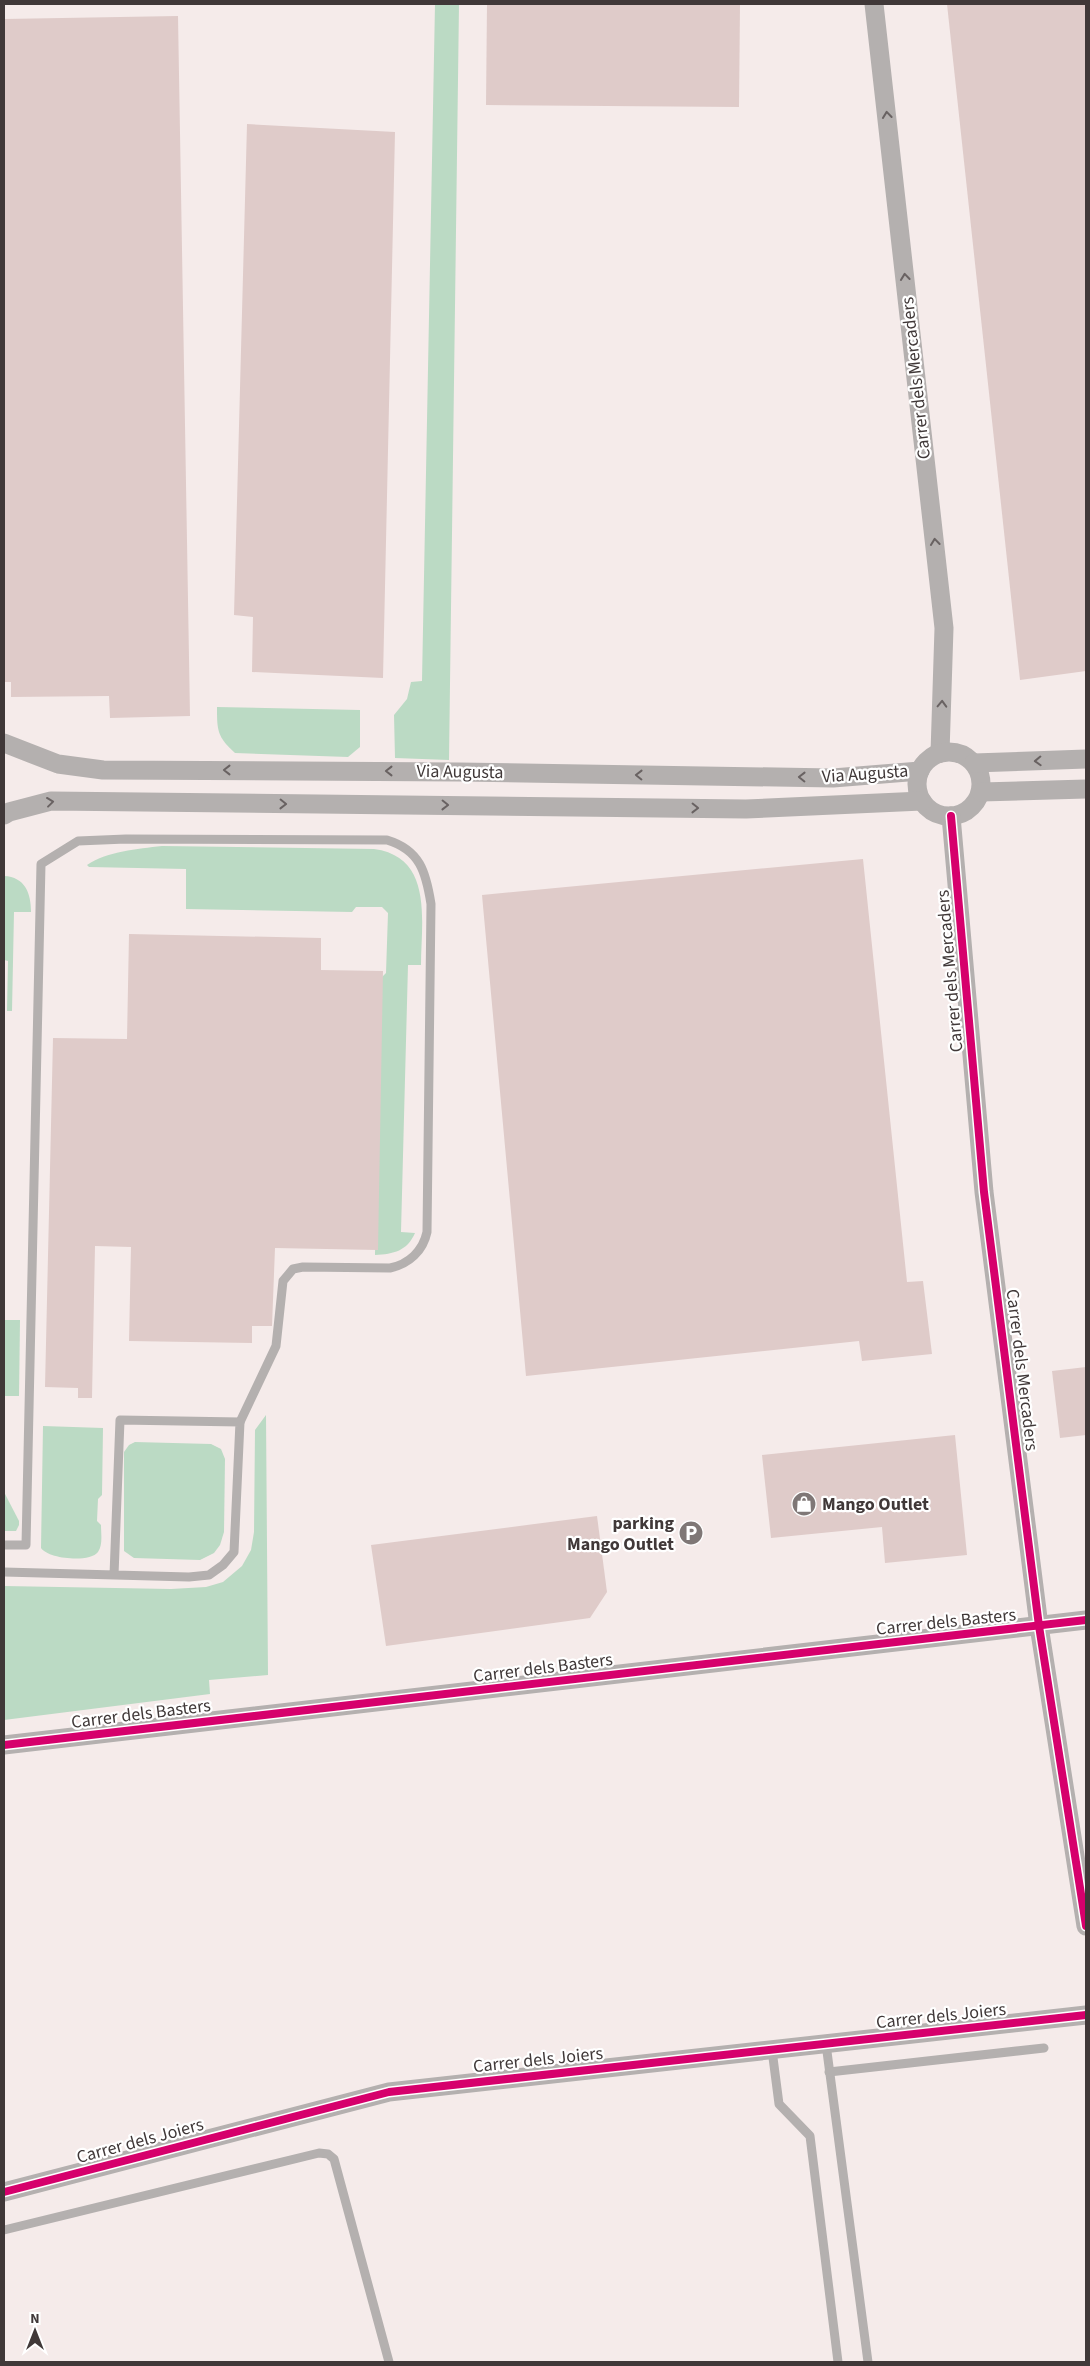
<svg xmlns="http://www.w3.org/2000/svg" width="1090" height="2366" viewBox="0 0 1090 2366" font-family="'Source Sans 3',sans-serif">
  <rect width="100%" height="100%" fill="#f5ebea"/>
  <!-- green -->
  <g fill="#bbdac4">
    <polygon points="435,4 459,4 449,760 395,758 394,715 407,699 411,682 422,681"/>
    <path d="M217,707L360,710V747L348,757L235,753C217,737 217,730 217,707Z"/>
    <path d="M162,846L374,849C434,857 421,922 421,965H408L401,1232L415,1233C407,1251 394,1254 375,1255L379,980L386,973L388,913L382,907H356L352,912L186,909V869L89,867L87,865C108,851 137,849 162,846Z"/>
    <path d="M4,876C25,877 31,893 31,912H14L12,1011H7L8,961L4,960Z"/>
    <polygon points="4,1320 20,1320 19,1396 4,1396"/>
    <polygon points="266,1415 268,1675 209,1680 210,1694 4,1720 4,1586 171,1589 206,1587 223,1582 242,1566 251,1550 254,1532 255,1430"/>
    <path d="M43,1426L103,1428L102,1495L98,1499L97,1521L101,1525C101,1533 103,1545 98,1552C90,1563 48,1559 41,1548Z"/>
    <polygon points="135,1442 211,1444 221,1449 225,1459 224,1532 220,1545 214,1553 200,1560 134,1558 124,1551 124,1452 129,1445"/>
    <polygon points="4,1492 19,1521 19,1525 16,1531 4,1531"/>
  </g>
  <!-- building -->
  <g fill="#dfcbc9">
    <polygon points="487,4 740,4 739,107 486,105"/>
    <polygon points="947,4 1086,4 1086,671 1020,680"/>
    <polygon points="178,16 190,716 110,718 109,696 11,697 11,682 4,682 4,19"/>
    <polygon points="247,124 395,132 383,678 252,672 253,617 234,615"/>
    <polygon points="863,859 907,1282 923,1281 932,1354 862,1361 859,1341 526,1376 482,895"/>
    <polygon points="129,934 321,938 321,970 383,971 378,1250 275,1248 272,1326 252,1326 252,1343 129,1341 131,1247 95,1246 92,1398 78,1398 78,1388 45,1387 53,1038 127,1039"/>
    <polygon points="1086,1367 1086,1435 1060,1438 1052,1371"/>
    <polygon points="955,1435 967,1555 885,1563 882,1527 771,1538 762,1455"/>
    <polygon points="597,1516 607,1592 590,1618 386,1646 371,1545"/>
  </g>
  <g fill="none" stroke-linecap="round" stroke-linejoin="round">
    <!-- service -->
    <g stroke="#b4b0af" stroke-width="9">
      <path d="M4,1545H26L41,864L78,841L126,839L387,840C420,850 426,872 431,904L427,1232C423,1251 409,1264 390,1268L303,1267L293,1269L283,1281L276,1346L240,1422"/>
      <polyline points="4,1572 189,1577 209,1575 223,1565 234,1552 240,1422 120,1420 114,1575"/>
      <polyline points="826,2044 868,2362"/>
      <polyline points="772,2050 779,2104 810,2136 838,2362"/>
      <polyline points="829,2072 1044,2048"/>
      <polyline points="4,2230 319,2153 328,2154 334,2159 389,2362"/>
    </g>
    <!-- minor -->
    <g stroke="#b4b0af" stroke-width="19">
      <polyline points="874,4 944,628 940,753"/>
      <polyline points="4,743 58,764 103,770 459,772 833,778 920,771"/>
      <circle cx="949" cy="784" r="32"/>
      <polyline points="974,763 1086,759"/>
      <polyline points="981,792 1086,789"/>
      <polyline points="4,815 9,812 51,801 746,809 922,801"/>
      <polyline points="951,816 984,1192 1039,1626 1086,1926"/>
      <polyline points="4,1745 1086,1620"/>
      <polyline points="4,2192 389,2092 1086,2015"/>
    </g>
    <defs>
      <g id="cycleway">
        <polyline points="951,816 984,1192 1039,1626 1086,1926"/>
        <polyline points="4,1745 1086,1620"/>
        <polyline points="4,2192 389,2092 1086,2015"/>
      </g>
    </defs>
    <!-- cycleway casing -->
    <use href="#cycleway" stroke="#fff" stroke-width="11"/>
    <!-- cycleway -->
    <use href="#cycleway" stroke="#d6006c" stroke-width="8"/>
  </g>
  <!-- one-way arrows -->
  <defs><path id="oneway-chevron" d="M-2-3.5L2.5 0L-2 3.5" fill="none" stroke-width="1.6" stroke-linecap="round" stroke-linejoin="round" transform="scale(1.25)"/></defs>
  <g stroke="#696262">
    <use href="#oneway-chevron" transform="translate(887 115) rotate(-96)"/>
    <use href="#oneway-chevron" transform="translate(905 277) rotate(-96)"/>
    <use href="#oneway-chevron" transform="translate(935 542) rotate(-96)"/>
    <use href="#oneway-chevron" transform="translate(942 704) rotate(-88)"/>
    <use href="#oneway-chevron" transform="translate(1038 761) rotate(178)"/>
    <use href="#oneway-chevron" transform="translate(227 770) rotate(-180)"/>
    <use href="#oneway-chevron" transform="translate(389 771) rotate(-180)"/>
    <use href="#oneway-chevron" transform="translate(639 775) rotate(-179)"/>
    <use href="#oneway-chevron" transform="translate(802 777) rotate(-179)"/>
    <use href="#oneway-chevron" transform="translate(50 802) rotate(-7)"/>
    <use href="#oneway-chevron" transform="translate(283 804) rotate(1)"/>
    <use href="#oneway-chevron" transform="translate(445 805) rotate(1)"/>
    <use href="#oneway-chevron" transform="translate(695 808) rotate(1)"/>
  </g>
  <!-- icons -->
  <defs>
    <symbol id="shop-disc" viewBox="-11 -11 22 22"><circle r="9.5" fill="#7f7776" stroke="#fff"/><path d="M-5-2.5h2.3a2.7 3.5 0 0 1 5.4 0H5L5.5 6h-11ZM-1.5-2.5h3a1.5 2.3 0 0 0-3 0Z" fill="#fff"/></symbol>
    <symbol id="parking-disc" viewBox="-11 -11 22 22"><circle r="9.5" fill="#7f7776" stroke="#fff"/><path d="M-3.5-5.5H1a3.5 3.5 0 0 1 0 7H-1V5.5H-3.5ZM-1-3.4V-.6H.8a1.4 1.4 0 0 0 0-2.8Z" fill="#fff"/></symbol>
  </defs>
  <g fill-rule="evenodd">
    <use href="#shop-disc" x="790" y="1490" width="28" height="28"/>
    <use href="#parking-disc" x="677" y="1519" width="28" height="28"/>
  </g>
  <g text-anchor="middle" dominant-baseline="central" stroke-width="4.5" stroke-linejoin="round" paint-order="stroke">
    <!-- street labels -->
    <g font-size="18" fill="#403838" stroke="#fff">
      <text transform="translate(916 378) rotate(-96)">Carrer dels Mercaders</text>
      <text transform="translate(460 772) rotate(1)">Via Augusta</text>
      <text transform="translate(865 774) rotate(-4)">Via Augusta</text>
      <text transform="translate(950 971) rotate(-95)">Carrer dels Mercaders</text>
      <text transform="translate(1022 1370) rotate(83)">Carrer dels Mercaders</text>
      <text transform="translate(946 1622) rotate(-6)">Carrer dels Basters</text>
      <text transform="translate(543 1668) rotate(-7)">Carrer dels Basters</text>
      <text transform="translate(141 1714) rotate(-7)">Carrer dels Basters</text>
      <text transform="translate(941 2016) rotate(-6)">Carrer dels Joiers</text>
      <text transform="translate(538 2060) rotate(-6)">Carrer dels Joiers</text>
      <text transform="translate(140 2141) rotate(-15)">Carrer dels Joiers</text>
    </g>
    <!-- poi labels -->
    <g font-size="18" font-weight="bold" fill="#403838" stroke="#fff" text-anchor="start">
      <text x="822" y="1504">Mango Outlet</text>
      <text x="674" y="1523" text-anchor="end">parking<tspan x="674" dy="21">Mango Outlet</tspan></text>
    </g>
  </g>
  <!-- border -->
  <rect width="1090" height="2366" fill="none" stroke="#403838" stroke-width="10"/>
  <!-- north arrow -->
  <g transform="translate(35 2331)" stroke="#ffffff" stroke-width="4" paint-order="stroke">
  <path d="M0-4L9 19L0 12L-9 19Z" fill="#403838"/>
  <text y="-8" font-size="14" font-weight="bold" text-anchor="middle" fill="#403838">N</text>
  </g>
</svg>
